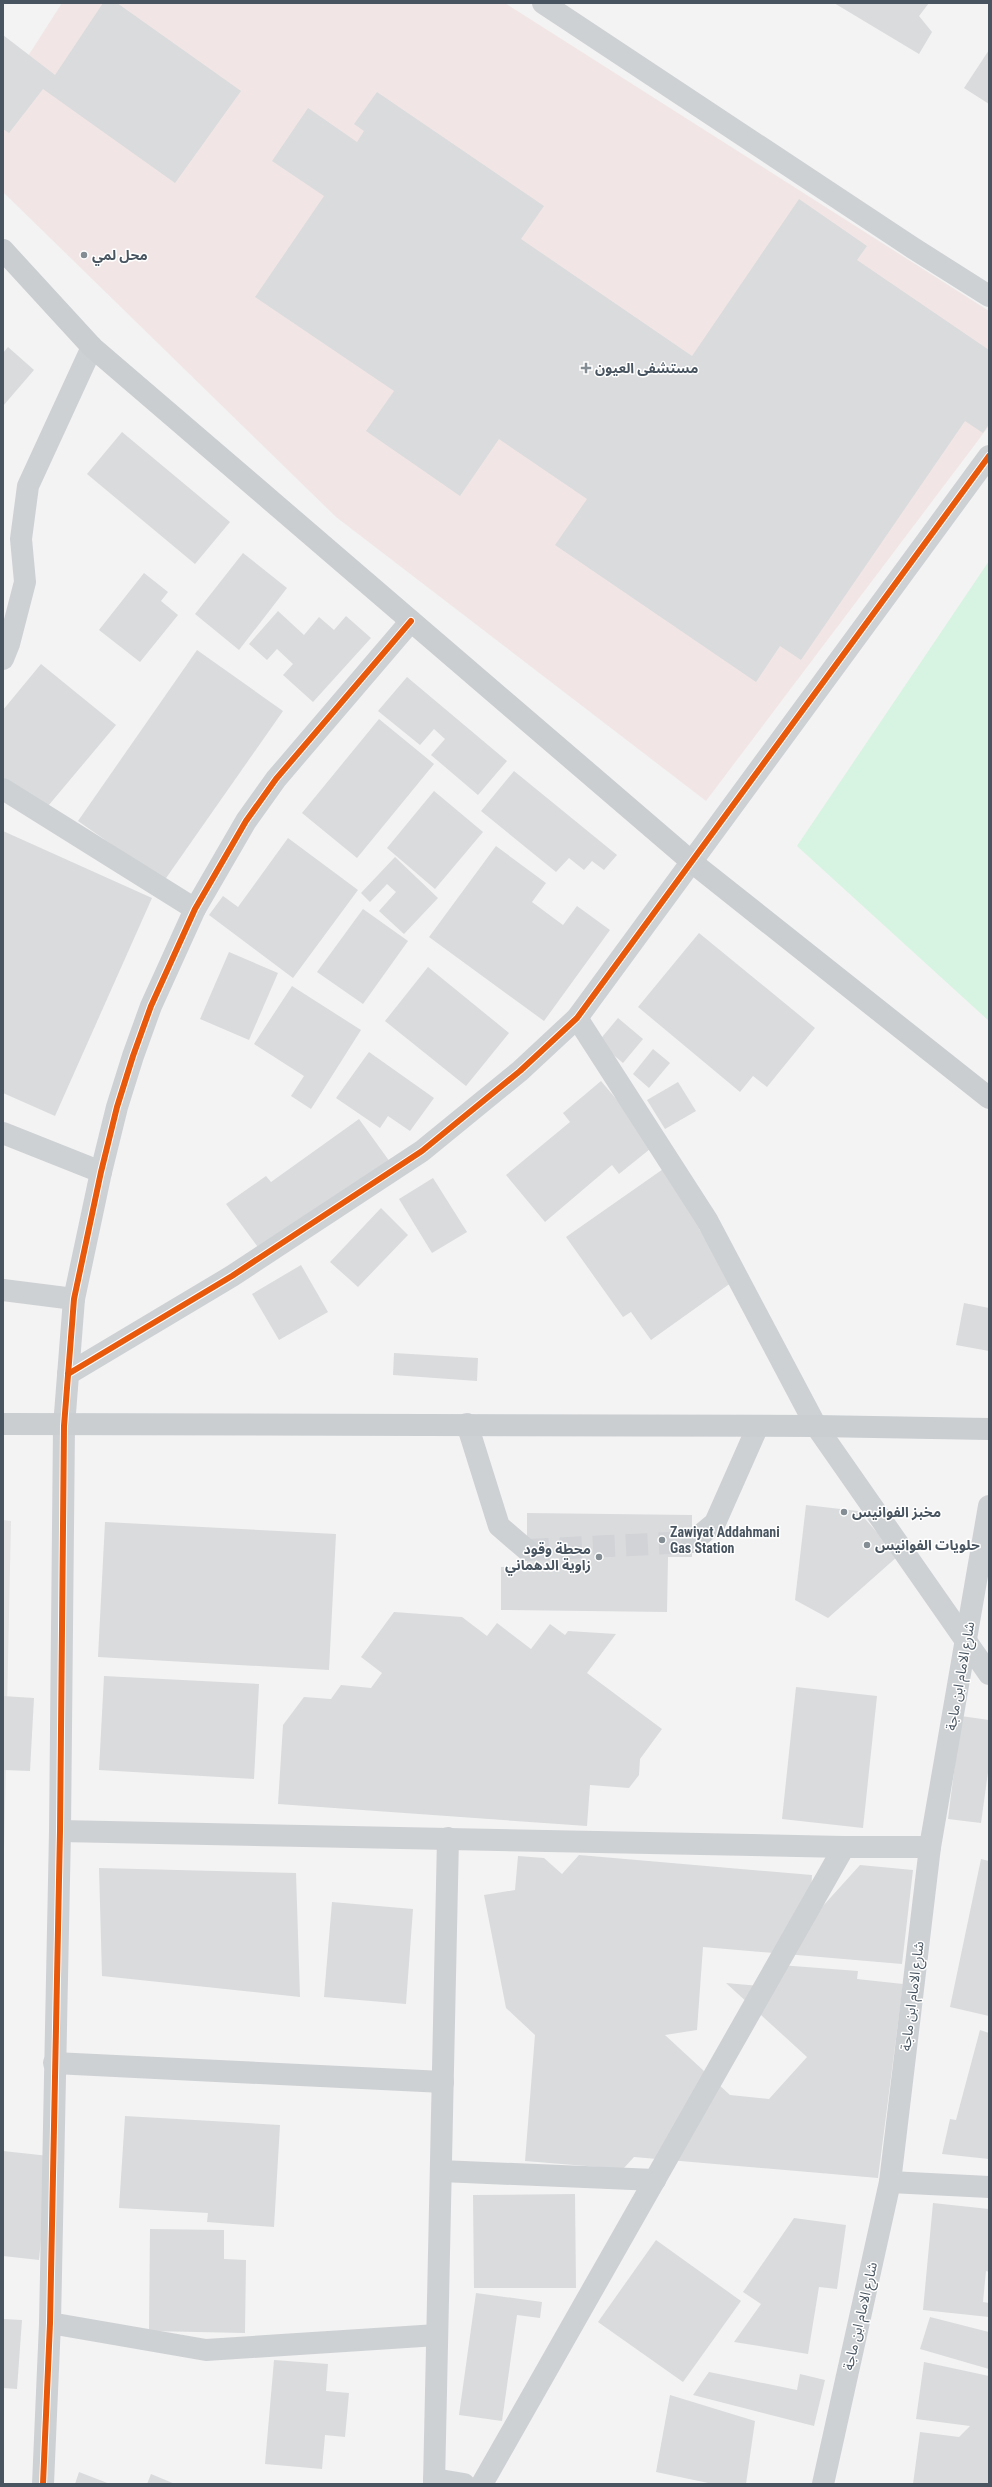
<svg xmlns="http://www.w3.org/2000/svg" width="992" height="2487" viewBox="0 0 992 2487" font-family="'Roboto Condensed','Noto Sans Arabic',sans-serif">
  <rect width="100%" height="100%" fill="#f3f3f3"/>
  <!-- education -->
  <polygon fill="#e5e4e5" points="3,1520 11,1521 3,1899"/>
  <!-- medical -->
  <polygon fill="#f1e6e5" points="62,3 505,3 989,311 989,426 706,801 336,517 3,192 3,95"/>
  <!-- green -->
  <polygon fill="#d7f3e1" points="989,561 989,1021 797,846"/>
  <!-- building -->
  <g fill="#dadbdd">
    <polygon points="103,3 117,3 241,91 175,183 43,89 9,133 3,129 3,35 55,75"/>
    <polygon points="834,3 929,3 919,16 932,32 919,54"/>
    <polygon points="989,50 989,104 964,88"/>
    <polygon points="377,92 544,206 521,239 692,356 799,199 867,246 857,260 989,350 989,424 983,433 965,421 801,660 780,646 756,682 555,545 587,499 499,439 460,496 366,431 394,391 255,297 324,196 272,161 308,108 357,142 364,131 354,124"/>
    <polygon points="8,347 34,370 3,406 3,353"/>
    <polygon points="122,432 230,522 195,564 87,474"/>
    <polygon points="243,553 287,588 239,650 195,614"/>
    <polygon points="144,573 168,592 161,601 178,615 140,662 99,630"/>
    <polygon points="278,611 304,635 319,617 334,630 346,616 371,638 313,702 283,675 293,664 277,649 267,660 249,644"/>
    <polygon points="197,650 283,711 164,881 78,821"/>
    <polygon points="41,664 116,725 43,812 3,779 3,710"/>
    <polygon points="407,677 507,761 478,795 431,755 445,739 434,729 420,745 378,711"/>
    <polygon points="379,719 434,764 357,858 302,813"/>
    <polygon points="514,771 617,855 604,870 592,861 584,870 569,858 556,872 481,811"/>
    <polygon points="434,791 483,832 435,889 387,848"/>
    <polygon points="3,831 152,898 55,1116 3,1093"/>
    <polygon points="288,838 358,890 293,978 209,915 223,896 238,907"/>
    <polygon points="496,846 546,883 532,902 563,925 577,906 610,930 544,1021 429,937"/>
    <polygon points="395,857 438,898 404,934 379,911 396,892 387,884 370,902 361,893"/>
    <polygon points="363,909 408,941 363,1004 317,972"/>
    <polygon points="699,933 815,1028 767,1087 753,1076 740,1092 638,1007"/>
    <polygon points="229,952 278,973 249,1040 200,1019"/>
    <polygon points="428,967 509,1033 466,1086 385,1021"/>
    <polygon points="292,986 361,1030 311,1109 291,1096 304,1076 254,1044"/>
    <polygon points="618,1018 643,1039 623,1063 598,1042"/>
    <polygon points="653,1049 670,1063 649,1088 633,1074"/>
    <polygon points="369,1052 434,1098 410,1131 388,1116 380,1128 336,1098"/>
    <polygon points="601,1081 655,1145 619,1174 612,1165 545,1222 506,1175 570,1122 563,1113"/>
    <polygon points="678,1082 696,1111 665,1129 647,1100"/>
    <polygon points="359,1119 390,1162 263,1254 226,1204 266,1176 271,1182"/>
    <polygon points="666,1167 707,1223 699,1229 735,1280 651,1340 631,1312 623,1317 566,1237"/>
    <polygon points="433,1178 467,1232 432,1253 399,1199"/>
    <polygon points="381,1208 408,1235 358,1287 330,1262"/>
    <polygon points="301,1265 328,1312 279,1340 252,1294"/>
    <polygon points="964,1303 989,1308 989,1351 956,1345"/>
    <polygon points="394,1353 478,1358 477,1381 393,1375"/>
    <polygon points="806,1505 858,1511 898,1556 828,1618 795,1600"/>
    <polygon points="527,1513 692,1515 692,1557 668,1557 667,1612 501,1610 501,1567 527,1567"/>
    <polygon points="105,1522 336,1534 329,1670 98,1657"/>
    <polygon points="394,1612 462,1617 487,1636 497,1623 531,1649 550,1624 565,1635 568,1631 616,1634 587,1673 662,1729 640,1759 639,1775 629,1788 590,1785 587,1826 278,1804 283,1725 304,1697 331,1699 341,1685 371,1688 382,1673 361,1657"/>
    <polygon points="104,1676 259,1684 254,1779 99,1770"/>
    <polygon points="796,1687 877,1696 863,1828 782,1819"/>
    <polygon points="3,1696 34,1698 30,1771 3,1770"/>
    <polygon points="961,1716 989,1720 989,1765 981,1823 948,1819"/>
    <polygon points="579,1855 812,1875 811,1896 822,1907 860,1865 913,1870 902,1964 703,1947 697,2030 665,2035 730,2095 769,2099 807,2057 726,1983 760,1986 780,1965 858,1971 857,1979 903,1984 878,2178 634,2157 623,2169 525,2161 535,2035 506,2008 484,1895 515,1890 518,1856 544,1858 562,1874"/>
    <polygon points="981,1859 989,1861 989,2016 950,2007"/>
    <polygon points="99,1868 296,1873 300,1997 102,1976"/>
    <polygon points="332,1902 413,1909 406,2004 324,1997"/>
    <polygon points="980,2030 989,2033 989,2159 942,2154 950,2119 956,2120"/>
    <polygon points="125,2116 280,2125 274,2227 207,2222 208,2213 119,2208"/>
    <polygon points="3,2151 49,2156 39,2260 3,2256"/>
    <polygon points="575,2194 576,2288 474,2288 473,2195"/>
    <polygon points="933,2203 989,2209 989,2272 986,2271 983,2302 989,2303 989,2317 923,2310"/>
    <polygon points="794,2218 846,2225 837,2289 819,2287 808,2354 734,2342 761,2304 743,2292"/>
    <polygon points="150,2229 224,2230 224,2259 246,2260 245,2333 149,2331"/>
    <polygon points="656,2240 741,2301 683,2382 598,2322"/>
    <polygon points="476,2293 542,2302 540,2318 517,2315 502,2421 459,2415"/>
    <polygon points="930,2317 989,2332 989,2369 920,2349"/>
    <polygon points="3,2319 22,2320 17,2389 3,2388"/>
    <polygon points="274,2360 328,2364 326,2391 349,2393 345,2437 325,2435 322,2469 265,2464"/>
    <polygon points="924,2362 989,2376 989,2484 913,2484 920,2432 959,2437 970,2426 916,2419"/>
    <polygon points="709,2372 797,2390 800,2374 825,2380 814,2426 693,2395"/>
    <polygon points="670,2395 755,2421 746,2484 713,2484 656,2472"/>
    <polygon points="79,2472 110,2484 75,2484"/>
    <polygon points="151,2474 175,2484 147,2484"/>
  </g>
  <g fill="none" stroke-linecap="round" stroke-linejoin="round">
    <!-- minor-tunnel -->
    <polyline stroke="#d1d3d6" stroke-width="22" stroke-dasharray="22 11" stroke-linecap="butt" points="527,1550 692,1542"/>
    <!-- minor -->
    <g stroke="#ced1d4" stroke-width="22">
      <polyline points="543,3 913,248 989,296"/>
      <polyline points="3,659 9,644 25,582 21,539 28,486 92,347"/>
      <polyline points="3,789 195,909"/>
      <polyline points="577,1018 707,1220 816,1426 989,1674"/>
      <polyline points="3,1133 101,1172"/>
      <polyline points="3,1290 74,1299"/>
      <polyline points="68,1374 232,1276 422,1151 520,1071 577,1018 989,456"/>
      <polyline points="467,1424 499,1526 527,1550"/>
      <polyline points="692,1542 715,1523 758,1426"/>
      <polyline points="60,1831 844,1847 930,1847"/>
      <polyline points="54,2063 443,2082"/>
      <polyline points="441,2171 655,2180"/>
      <polyline points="890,2182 989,2187"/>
      <polyline points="50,2323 206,2350 437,2335"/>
      <polyline points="434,2479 464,2484"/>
      <polyline points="43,2484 50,2323 60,1831 64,1426 74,1299 101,1172 117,1107 133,1056 151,1006 195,909 246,821 276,779 411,621"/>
      <polyline points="434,2484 448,1838"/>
      <polyline points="482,2484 844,1847"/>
      <polyline points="823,2484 890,2182 930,1847 989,1506"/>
    </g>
    <!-- major -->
    <g stroke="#caced1" stroke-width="22">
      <polyline points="3,250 92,347 693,863 989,1098"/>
      <polyline points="3,1424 816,1426 989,1429"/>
    </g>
    <defs>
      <g id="cycleway">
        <polyline points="68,1374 232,1276 422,1151 520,1071 577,1018 989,456"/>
        <polyline points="43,2484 50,2323 60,1831 64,1426 74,1299 101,1172 117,1107 133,1056 151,1006 195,909 246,821 276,779 411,621"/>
      </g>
    </defs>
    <!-- cycleway casing -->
    <use href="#cycleway" stroke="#fff" stroke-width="8"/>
    <!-- cycleway -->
    <use href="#cycleway" stroke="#e8590c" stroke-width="6"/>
  </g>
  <!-- markers -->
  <g fill="#848c94" stroke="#fff" stroke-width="1.5">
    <circle cx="84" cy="255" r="4"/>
    <path d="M584 362h4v4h4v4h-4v4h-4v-4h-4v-4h4z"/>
    <circle cx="844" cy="1512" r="4"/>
    <circle cx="662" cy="1540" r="4"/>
    <circle cx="867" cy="1545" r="4"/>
    <circle cx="599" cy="1557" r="4"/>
  </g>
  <g text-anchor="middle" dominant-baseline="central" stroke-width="3" stroke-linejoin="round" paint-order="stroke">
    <!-- poi labels -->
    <g font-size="14" font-weight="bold" fill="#485561" stroke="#fff" text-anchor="start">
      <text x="92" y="255">محل لمي</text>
      <text x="595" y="368">مستشفى العيون</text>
      <text x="852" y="1512">مخبز الفوانيس</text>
      <text x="670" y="1532">Zawiyat Addahmani<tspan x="670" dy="16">Gas Station</tspan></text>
      <text x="875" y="1545">حلويات الفوانيس</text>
      <text x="591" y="1549" text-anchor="end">محطة وقود<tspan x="591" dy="16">زاوية الدهماني</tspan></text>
    </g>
    <!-- street labels -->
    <g font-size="14" fill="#485561" stroke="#fff">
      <text transform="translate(960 1676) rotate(-80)">شارع الامام ابن ماجة</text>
      <text transform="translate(912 1996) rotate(-83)">شارع الامام ابن ماجة</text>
      <text transform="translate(860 2316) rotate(-77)">شارع الامام ابن ماجة</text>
    </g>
  </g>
  <!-- border -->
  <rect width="992" height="2487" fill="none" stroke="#485561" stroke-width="8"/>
</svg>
